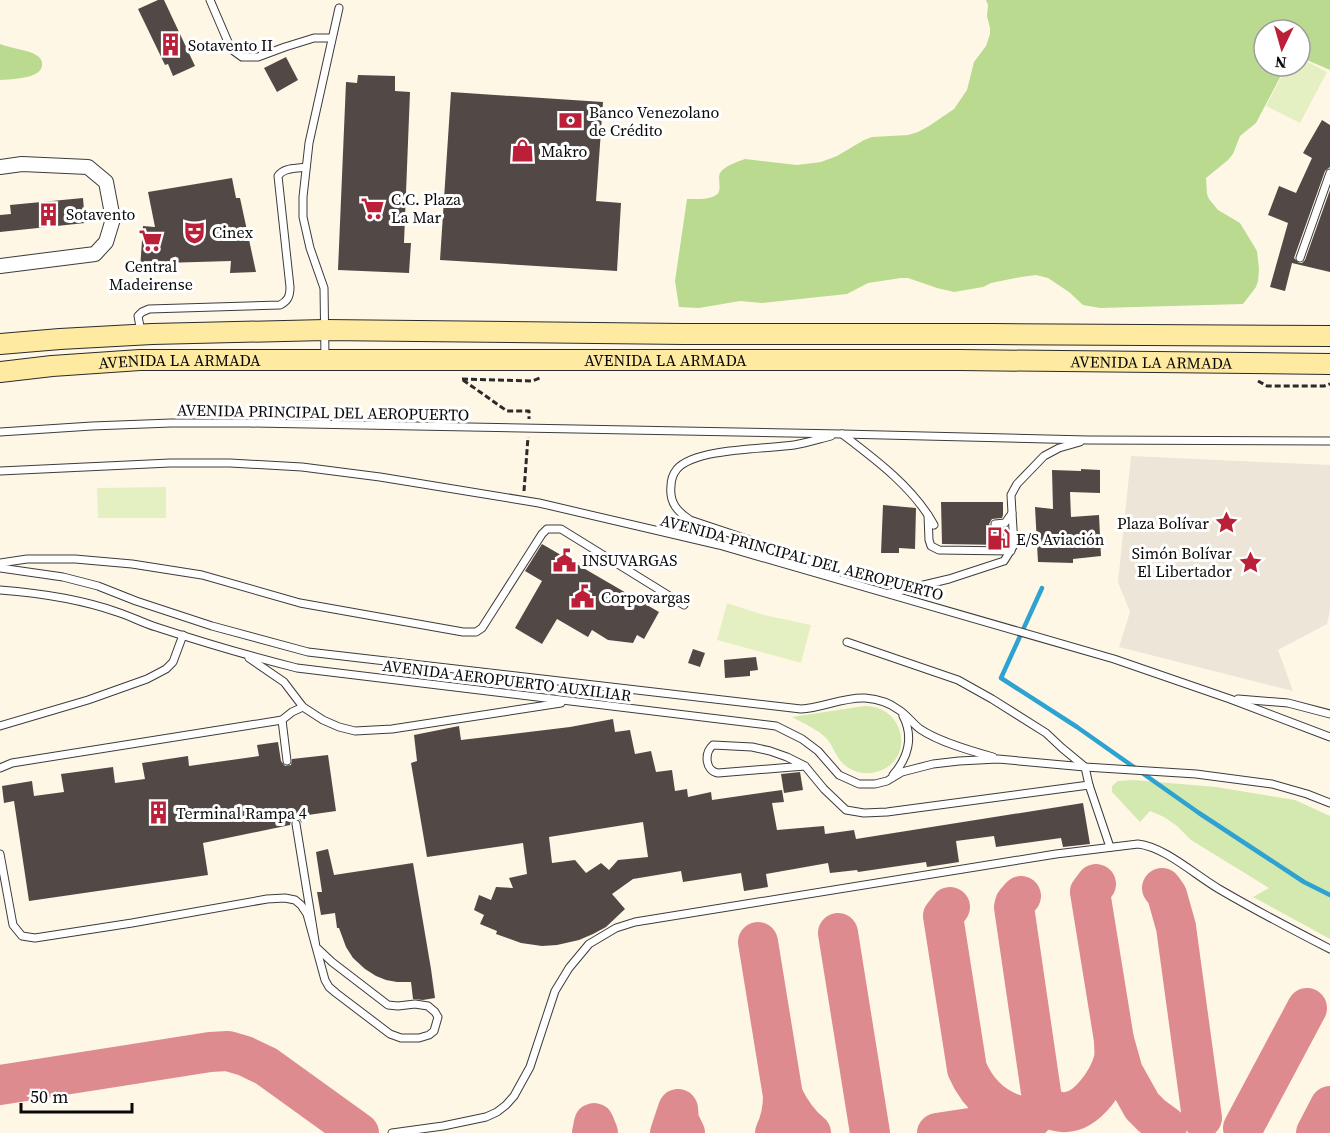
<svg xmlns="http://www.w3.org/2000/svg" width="1330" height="1133" viewBox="0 0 1330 1133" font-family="'Source Serif 4',serif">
  <rect width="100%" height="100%" fill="#fff7e6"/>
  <!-- green -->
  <g fill="#d4e9b0">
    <path d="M864,706C906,705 916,762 876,772C862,776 847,770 839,759C835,753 832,745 827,739C819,730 803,723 792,717Z"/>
    <polygon points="1134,780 1216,787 1295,800 1330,816 1330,939 1253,897 1269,888 1191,840 1177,826 1164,817 1150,811 1140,822 1112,792 1112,786 1118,781"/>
  </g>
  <!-- forest -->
  <g fill="#b9da8f">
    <path d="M986,0H1330V70L1300,57V30H1264V66H1286L1256,123L1240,136L1233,154L1228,160L1206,178L1207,194L1209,199L1218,210L1240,223L1257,251L1259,269L1258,281L1256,287L1243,304L1100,308L1083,305L1069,292L1048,278L1036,275L1021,277L991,283L983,287L954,292L937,288L908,278H901L868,283L847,294L762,303L740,301L699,308L679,307L675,281L687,199C695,199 709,200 716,195C723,191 717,179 720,173C724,166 739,161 745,159L797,165L821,162L837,156L864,140L872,137L908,135L918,132L929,126L954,109L967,90L974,62L986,46L990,34V28L987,16L988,5Z"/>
    <path d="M0,44C10,48 29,50 36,55C40,57 43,61 42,66C40,79 11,79 0,80Z"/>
  </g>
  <!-- pitch -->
  <g fill="#e5f0c2">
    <polygon points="1300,58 1327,72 1300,123 1266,106 1287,66 1300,66"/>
    <polygon points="166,487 166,518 98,518 97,488"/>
    <polygon points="727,603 764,615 811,625 801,663 717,640"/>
  </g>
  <!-- plaza -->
  <polygon fill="#ede5d7" points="1131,456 1330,465 1330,611 1327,624 1278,650 1293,691 1119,647 1130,612 1118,582"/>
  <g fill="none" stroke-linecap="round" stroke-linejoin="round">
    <!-- stream -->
    <polyline stroke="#2ea2d1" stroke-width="4.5" points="1042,588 1001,678 1077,727 1199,813 1304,882 1330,895"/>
    <!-- taxiway -->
    <g stroke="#de8b8f" stroke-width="40">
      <polyline points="1096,884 1090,892 1114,1040"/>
      <polyline points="1162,888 1167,895 1176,927 1202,1118"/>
      <polyline points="1021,896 1015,903 1014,907 1043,1106"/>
      <path d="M950,907L943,916L967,1069C979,1097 1001,1115 1032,1118L1043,1106C1050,1109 1058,1113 1066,1112C1088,1111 1109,1079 1114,1059C1115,1053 1114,1046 1114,1040L1123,1072L1142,1106L1152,1116L1167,1127"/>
      <polyline points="838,933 870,1133"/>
      <polyline points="758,942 783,1096"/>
      <polyline points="0,1085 210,1052 228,1051 245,1056 266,1066 359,1133"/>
      <polyline points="1243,1128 1307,1008"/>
      <polyline points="592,1133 594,1123 598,1133"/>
      <polyline points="670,1133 678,1109 679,1121 685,1133"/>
      <path d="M775,1133C781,1120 783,1110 783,1096C790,1110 798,1123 811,1133"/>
      <polyline points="937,1133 1029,1119"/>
      <polyline points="1316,1133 1330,1106"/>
    </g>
  </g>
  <!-- building -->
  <g fill="#524946" fill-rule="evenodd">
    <polygon points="158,0 164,0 195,66 173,76 168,64 165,65 138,9"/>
    <polygon points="286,57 298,80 277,92 264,68"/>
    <polygon points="358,75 395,76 395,91 410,92 404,243 411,243 409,273 338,270 346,82 357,83"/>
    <polygon points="451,92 603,102 596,201 621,203 617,271 440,260"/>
    <polygon points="1322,120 1330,125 1330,167 1325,171 1294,258 1299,263 1302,263 1305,260 1330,190 1330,272 1292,263 1285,291 1270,287 1288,223 1268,215 1279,186 1296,193 1312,158 1303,153"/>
    <polygon points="232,178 236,198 240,198 256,272 230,273 231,261 163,263 163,269 140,269 143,226 155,227 148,192"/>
    <polygon points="83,198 85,223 0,232 0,215 11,214 10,205"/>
    <polygon points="1081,469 1100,470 1100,493 1070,492 1071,517 1099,515 1101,556 1073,559 1073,563 1038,562 1035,507 1053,509 1052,470 1081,471"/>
    <polygon points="941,502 1003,502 1003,515 1002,518 992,519 989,524 993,529 1004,529 1004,545 942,544"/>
    <polygon points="883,505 916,508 915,549 899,548 899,553 881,553"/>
    <polygon points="542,544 659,612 644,639 637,635 633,643 608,640 592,630 588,637 557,619 542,644 515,628 542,581 525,571"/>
    <polygon points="693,649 705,653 700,667 688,663"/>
    <polygon points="756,657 758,670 750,671 750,676 725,678 724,660"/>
    <path d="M613,719L615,732L630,730L635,754L651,751L656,772L672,770L675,791L687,789L688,797L711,792L712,800L782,790L784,802L772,803L777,830L824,826L825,834L854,830L856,839L1083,803L1090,844L1063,847L1061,838L996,847L994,836L956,841L959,862L927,867L926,862L858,872L857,870L830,873L828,863L766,874L768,887L744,891L741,873L683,882L681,871L633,879L612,894L625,909L606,927L593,934L579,940L557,945L542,946L521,943L496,934L497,931L480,924L484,915L474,910L479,895L491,900L496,887L513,888L509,878L527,874L523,843L427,857L411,763L417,761L414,735L459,726L461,740L570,727ZM643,822L648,857L618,860L609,870L601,863L586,873L575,860L552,863L549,837Z"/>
    <polygon points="278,742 281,761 285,766 291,765 292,759 328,755 336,811 301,816 302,823 299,819 295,819 291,821 290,825 203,843 208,875 29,901 14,801 4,803 2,786 32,781 34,796 64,792 61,774 113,767 115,783 145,779 142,763 188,756 189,766 259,756 257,745"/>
    <polygon points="800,772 803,790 784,793 781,774"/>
    <polygon points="328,849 334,875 413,863 431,969 435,998 423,1000 413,999 411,982 397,982 386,980 376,976 365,969 353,958 346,947 339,928 337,928 335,913 321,915 317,892 322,892 316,852"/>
  </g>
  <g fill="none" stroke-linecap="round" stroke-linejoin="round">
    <defs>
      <g id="lane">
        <polyline points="210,0 231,49 242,57 258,57 285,47 314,38 331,38"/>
        <polyline points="1300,258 1330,173"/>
        <path d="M141,332L138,316L142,312L149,309L280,305C288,301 290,296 290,287L278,176C284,167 297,169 306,167"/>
        <polyline points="325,357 324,288 310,248 303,217 303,197 309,143 339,8"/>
        <polyline points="0,432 92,426 171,423 249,423 842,434 1088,440 1330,441"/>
        <path d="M842,434C875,459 914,488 934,525"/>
        <path d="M831,436C819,439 807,443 794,445C767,449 695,448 677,469C673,474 671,480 671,486C669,503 678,512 690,520L813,561L832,576"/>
        <polyline points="0,471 170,463 230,463 302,467 380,477 539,503 719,545 1114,659 1230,699 1330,737"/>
        <polyline points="928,515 929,540 931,546 939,550 1011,551"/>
        <polyline points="995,524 1005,523 1012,513 1011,495 1017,484 1044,456 1059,448 1080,442"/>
        <polyline points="0,563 27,559 75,559 132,564 202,575 300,603 463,632 476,632 482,628 542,534 547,529 561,529 684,605"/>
        <path d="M0,568L63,577L98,586L136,601L212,626L308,652L801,709C822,708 843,697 865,698C877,699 890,703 899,710C907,715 912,723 920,729C939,742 971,751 993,757"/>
        <path d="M0,590C39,593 80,599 117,612C130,616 143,623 156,627C202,642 249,656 297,668L776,726L802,739L818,751L839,775L859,784H875L887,781L902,772L933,764L959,761L998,759L1085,767L1196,774L1272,784L1307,794L1330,803"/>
        <polyline points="890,593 949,579 1004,561 1014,545 1012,513"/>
        <polyline points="847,642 958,680 992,699 1046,733 1062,748 1085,767 1089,785"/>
        <polyline points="249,658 284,682 303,707 323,720 339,727 355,731 392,729 561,703"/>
        <polyline points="1238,699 1288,703 1330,714"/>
        <polyline points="282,720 287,761"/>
        <polyline points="0,726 88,700 147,679 166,669 173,662 183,635"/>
        <path d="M805,766L718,773C705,771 704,753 713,745L752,747L770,751L787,757L805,766L824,789L846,810L864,813L887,812L1089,785L1110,847"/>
        <polyline points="0,768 12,763 282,720 292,712 303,707"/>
        <path d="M893,775C908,758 914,737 903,716"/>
        <polyline points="0,854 13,925 22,936 35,938 132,923 267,899 285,898 295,900 301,905 307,914 316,947 332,962 388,1005 398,1006 415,1004 428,1006 435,1012 438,1017 434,1031 429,1035 419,1038 401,1038 390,1034 336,993 329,987 325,980 316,947 296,824"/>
        <path d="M392,1133L443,1126L486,1117L497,1112L506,1105L514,1096L530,1067L555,991L569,968L589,944L616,928L635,922L1056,854L1138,844C1165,847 1195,875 1219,889C1255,910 1293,930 1330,949"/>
      </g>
      <polyline id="street" points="0,167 22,164 88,167 106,182 113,219 106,242 95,254 0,266"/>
      <g id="secondary">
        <polyline points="0,344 60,339 152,334 325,330 684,334 993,334 1330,336"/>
        <path id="s1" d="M0,372L52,366L140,360H960L1330,364"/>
      </g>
    </defs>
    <!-- lane casing -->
    <use href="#lane" stroke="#3c3c3c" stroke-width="9"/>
    <!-- street casing -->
    <use href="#street" stroke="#3c3c3c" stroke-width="16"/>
    <!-- secondary casing -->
    <use href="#secondary" stroke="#2b2b2b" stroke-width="22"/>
    <!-- path -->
    <g stroke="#2b2b2b" stroke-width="3" stroke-dasharray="6 3" stroke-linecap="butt">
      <polyline points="462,379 532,381 540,378"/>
      <polyline points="463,380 507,411 529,411 529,419"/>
      <polyline points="1258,381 1267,386 1324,386 1330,384"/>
      <polyline points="524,491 528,437"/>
    </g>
    <!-- lane -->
    <use href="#lane" stroke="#fff" stroke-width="7"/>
    <!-- street -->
    <use href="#street" stroke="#fff" stroke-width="14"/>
    <!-- secondary -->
    <use href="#secondary" stroke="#ffeaa1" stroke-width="20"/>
  </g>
  <!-- icons -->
  <defs>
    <symbol id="building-bare" viewBox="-9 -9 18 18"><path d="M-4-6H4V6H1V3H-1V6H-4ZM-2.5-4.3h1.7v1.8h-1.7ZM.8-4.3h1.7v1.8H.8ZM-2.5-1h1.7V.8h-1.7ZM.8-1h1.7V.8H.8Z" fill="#bc1f38" stroke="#fff" stroke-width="2.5" paint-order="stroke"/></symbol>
    <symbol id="bank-bare" viewBox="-9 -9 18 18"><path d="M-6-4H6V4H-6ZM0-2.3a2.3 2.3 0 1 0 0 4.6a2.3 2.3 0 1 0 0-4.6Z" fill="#bc1f38" stroke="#fff" stroke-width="2.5" paint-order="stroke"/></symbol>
    <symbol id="shop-bare" viewBox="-9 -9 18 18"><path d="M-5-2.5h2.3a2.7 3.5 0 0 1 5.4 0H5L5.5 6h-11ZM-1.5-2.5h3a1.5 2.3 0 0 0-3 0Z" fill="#bc1f38" stroke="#fff" stroke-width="2.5" paint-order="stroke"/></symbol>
    <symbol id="supermarket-bare" viewBox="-9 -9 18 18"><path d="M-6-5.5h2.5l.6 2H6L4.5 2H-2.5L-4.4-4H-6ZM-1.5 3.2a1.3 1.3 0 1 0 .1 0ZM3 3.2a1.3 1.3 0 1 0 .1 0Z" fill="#bc1f38" stroke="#fff" stroke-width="2.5" paint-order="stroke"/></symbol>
    <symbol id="theatre-bare" viewBox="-9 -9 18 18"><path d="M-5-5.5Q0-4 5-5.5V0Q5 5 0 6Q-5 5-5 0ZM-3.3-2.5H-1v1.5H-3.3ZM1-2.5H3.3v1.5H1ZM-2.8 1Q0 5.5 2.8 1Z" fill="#bc1f38" stroke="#fff" stroke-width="2.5" paint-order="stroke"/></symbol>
    <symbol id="sight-bare" viewBox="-9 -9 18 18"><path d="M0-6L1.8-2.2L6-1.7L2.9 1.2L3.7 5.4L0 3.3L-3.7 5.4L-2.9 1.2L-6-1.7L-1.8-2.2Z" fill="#bc1f38" stroke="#fff" stroke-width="2.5" paint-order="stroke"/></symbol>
    <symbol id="fuel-bare" viewBox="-9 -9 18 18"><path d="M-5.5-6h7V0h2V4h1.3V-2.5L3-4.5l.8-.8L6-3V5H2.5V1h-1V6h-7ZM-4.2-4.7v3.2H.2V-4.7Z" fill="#bc1f38" stroke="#fff" stroke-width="2.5" paint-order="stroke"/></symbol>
    <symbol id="civic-bare" viewBox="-9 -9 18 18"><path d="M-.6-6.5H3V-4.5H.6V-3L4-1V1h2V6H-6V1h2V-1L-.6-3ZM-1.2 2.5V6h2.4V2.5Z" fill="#bc1f38" stroke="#fff" stroke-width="2.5" paint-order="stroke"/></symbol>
  </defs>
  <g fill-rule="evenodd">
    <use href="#building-bare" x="154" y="28" width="33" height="33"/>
    <use href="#bank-bare" x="554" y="104" width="33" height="33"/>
    <use href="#shop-bare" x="506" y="134" width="33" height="33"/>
    <use href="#supermarket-bare" x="356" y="192" width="33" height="33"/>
    <use href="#building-bare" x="32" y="198" width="33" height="33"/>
    <use href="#theatre-bare" x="178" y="216" width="33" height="33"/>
    <use href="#supermarket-bare" x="134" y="224" width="33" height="33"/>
    <use href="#sight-bare" x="1210" y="506" width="33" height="33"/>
    <use href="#fuel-bare" x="982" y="522" width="33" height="33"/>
    <use href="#civic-bare" x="548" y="544" width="33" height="33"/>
    <use href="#sight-bare" x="1234" y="546" width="33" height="33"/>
    <use href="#civic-bare" x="566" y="580" width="33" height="33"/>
    <use href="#building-bare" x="142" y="796" width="33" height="33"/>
  </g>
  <g text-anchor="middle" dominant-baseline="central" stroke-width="6" stroke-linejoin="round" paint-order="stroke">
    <!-- poi labels -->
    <g font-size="16" fill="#090909" stroke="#fff" text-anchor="start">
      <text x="188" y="45">Sotavento II</text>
      <text x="589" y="112">Banco Venezolano<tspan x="589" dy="18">de Crédito</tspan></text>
      <text x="541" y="151">Makro</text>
      <text x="391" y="199">C.C. Plaza<tspan x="391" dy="18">La Mar</tspan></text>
      <text x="66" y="214">Sotavento</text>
      <text x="212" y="232">Cinex</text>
      <text x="151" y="266" text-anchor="middle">Central<tspan x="151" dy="18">Madeirense</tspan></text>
      <text x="1209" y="523" text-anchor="end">Plaza Bolívar</text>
      <text x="1016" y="539">E/S Aviación</text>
      <text x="1232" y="553" text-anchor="end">Simón Bolívar<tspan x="1232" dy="18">El Libertador</tspan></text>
      <text x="582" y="560">INSUVARGAS</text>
      <text x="601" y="597">Corpovargas</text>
      <text x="176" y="813">Terminal Rampa 4</text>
    </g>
    <!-- street labels -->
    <g font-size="16" fill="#090909" stroke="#fff">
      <text stroke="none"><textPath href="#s1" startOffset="666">AVENIDA LA ARMADA</textPath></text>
      <text stroke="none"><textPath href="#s1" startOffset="180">AVENIDA LA ARMADA</textPath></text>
      <text stroke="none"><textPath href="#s1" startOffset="1152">AVENIDA LA ARMADA</textPath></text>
      <text transform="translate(323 412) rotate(1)">AVENIDA PRINCIPAL DEL AEROPUERTO</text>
      <text transform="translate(802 557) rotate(15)">AVENIDA PRINCIPAL DEL AEROPUERTO</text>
      <text transform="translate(507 680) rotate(7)">AVENIDA AEROPUERTO AUXILIAR</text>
    </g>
  </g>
  <!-- north arrow -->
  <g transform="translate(1282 48) rotate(185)"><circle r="28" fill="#ffffff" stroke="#9d9d9d" stroke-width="1.5"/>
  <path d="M0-4.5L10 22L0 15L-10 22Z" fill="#bc1f38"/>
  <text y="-9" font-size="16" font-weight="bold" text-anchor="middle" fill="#090909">N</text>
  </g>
  <!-- scale -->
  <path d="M21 1103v9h111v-9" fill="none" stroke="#090909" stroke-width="3"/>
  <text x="30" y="1103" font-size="18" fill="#090909" stroke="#ffffff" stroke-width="4.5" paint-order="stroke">50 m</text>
</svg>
